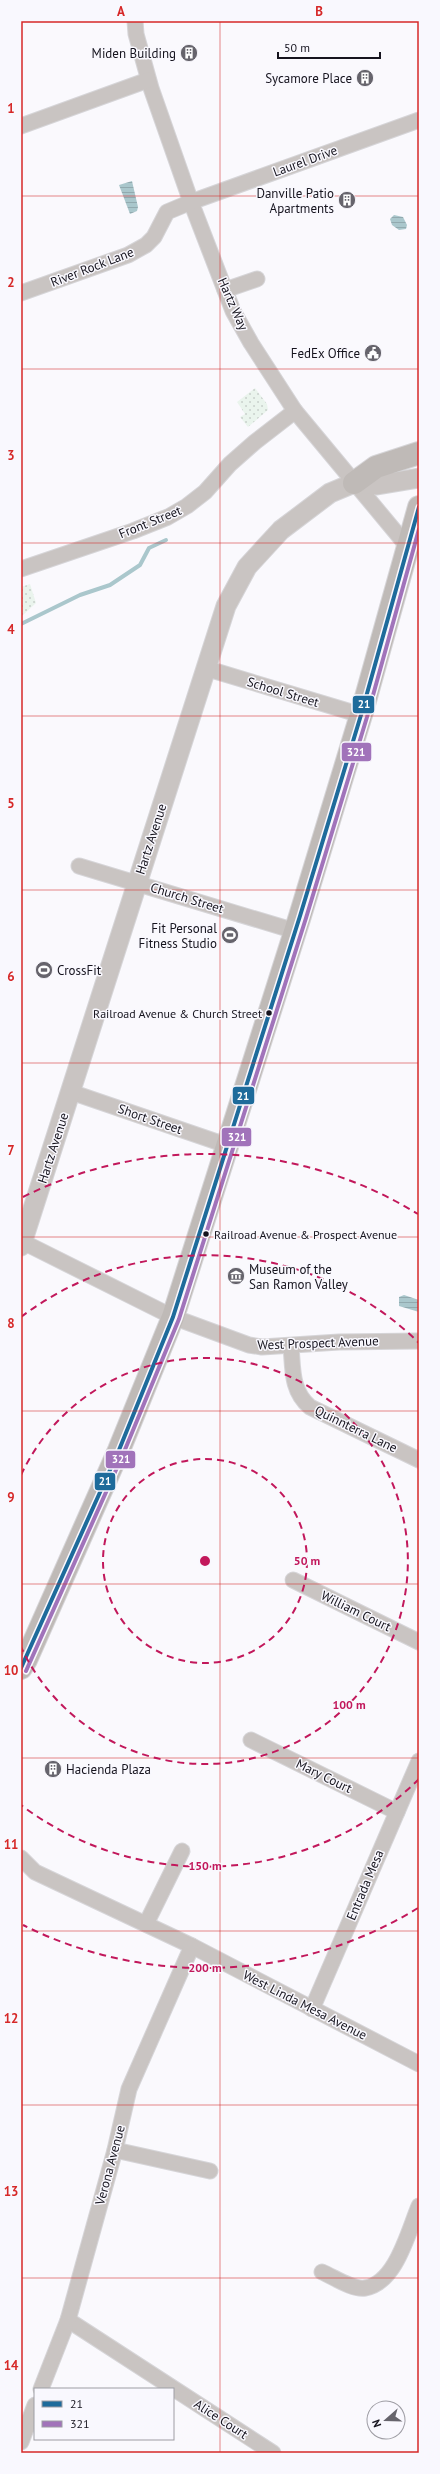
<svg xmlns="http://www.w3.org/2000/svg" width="440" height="2474" viewBox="0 0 440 2474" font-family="'PT Sans',sans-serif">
  <defs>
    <pattern id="green-dots" width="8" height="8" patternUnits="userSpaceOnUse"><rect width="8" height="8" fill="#eaf4ed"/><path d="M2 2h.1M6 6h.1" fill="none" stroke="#c8d0cb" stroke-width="1.8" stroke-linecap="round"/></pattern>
    <pattern id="water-rules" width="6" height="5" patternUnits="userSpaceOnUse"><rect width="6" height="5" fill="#aac7cc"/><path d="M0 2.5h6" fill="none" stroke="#92aaaf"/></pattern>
  </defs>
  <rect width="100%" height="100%" fill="#faf9fd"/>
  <!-- green -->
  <g fill="url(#green-dots)">
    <polygon points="255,388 267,404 268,410 248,427 240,417 245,414 237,402"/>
    <polygon points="30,584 36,603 21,617 21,587"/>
  </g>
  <!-- water -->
  <g fill="url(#water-rules)">
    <polygon points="132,181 138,207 137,211 130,214 119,185"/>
    <polygon points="394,215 403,217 407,225 406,229 399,230 392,225 390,219"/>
    <polygon points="404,1295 419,1300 419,1312 399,1306 399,1297"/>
  </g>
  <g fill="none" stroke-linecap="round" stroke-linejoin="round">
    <!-- stream -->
    <polyline stroke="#aac7cc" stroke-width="4" points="21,624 80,595 110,585 140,565 149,548 166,540"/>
    <defs>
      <g id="minor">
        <polyline points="135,21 136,34 151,88 191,202 233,311 251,343 295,411 408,547"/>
        <polyline points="21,126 148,80"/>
        <polyline points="225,290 257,279"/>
        <polyline points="21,293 128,255 146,245 154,237 167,212 191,202 419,120"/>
        <polyline points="21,569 133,531 168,517 187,506 205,492 230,464 255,442 295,411"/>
        <polyline points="205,668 361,715"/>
        <polyline points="79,866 295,931"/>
        <polyline points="71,1092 229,1146"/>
        <polyline points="21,1241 173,1317 249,1345 262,1347 339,1342 419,1341"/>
        <path d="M291,1346C293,1369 291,1391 310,1407L419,1460"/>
        <polyline points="293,1580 419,1642"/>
        <polyline points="251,1740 397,1812"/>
        <polyline points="21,1858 35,1872 192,1946 419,2064"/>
        <polyline points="146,1924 182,1851"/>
        <polyline points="312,2009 419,1761"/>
        <polyline points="115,2150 210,2171"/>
        <path d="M322,2272C334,2277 352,2290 365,2288C396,2283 408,2232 419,2206"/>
        <polyline points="68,2320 273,2453"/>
        <polyline points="41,2389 68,2320 115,2150 129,2089 192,1946"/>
        <polyline points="21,2442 35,2405"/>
      </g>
      <polyline id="tertiary" points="21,1246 226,606 247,567 281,530 330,493 354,483 377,485 419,478"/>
      <g id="secondary">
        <polyline points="354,483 376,467 419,453"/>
        <polyline points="21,1668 26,1660 119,1450 173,1317 300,916 361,715 419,507"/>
      </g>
    </defs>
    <!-- minor casing -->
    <use href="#minor" stroke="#d6d5d8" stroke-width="17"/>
    <!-- tertiary casing -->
    <use href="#tertiary" stroke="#d6d5d8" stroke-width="21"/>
    <!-- secondary casing -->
    <use href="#secondary" stroke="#d6d5d8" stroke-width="24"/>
    <!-- minor -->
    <use href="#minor" stroke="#c9c4c2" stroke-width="15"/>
    <!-- tertiary -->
    <use href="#tertiary" stroke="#c9c4c2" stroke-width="19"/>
    <!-- secondary -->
    <use href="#secondary" stroke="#bfbab7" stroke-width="22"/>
    <defs>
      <polyline id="bus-1" points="21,1668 119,1450 173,1317 300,916 361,715 419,507"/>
      <polyline id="bus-2" points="26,1671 124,1452 179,1319 306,918 367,717 419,529"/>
    </defs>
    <!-- bus-1 casing -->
    <use href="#bus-1" stroke="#f9f8fe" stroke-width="7"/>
    <!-- bus-2 casing -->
    <use href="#bus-2" stroke="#f9f8fe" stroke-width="7"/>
    <!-- bus-1 -->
    <use href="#bus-1" stroke="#1e6b9b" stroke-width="4"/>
    <!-- bus-2 -->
    <use href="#bus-2" stroke="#a173ba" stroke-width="4"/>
  </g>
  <!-- grid -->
  <path fill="none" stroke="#d62828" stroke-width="1" stroke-opacity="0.55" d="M220,21V2453M21,196H419M21,369H419M21,543H419M21,716H419M21,890H419M21,1063H419M21,1237H419M21,1411H419M21,1584H419M21,1758H419M21,1931H419M21,2105H419M21,2278H419"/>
  <!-- distance rings -->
  <g fill="none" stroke="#c2185b" stroke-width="2" stroke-dasharray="7 5">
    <circle cx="205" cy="1561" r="102"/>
    <path d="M21 1475A203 203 0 1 1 21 1647"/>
    <path d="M419 1779A305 305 0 0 1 21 1805M21 1317A305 305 0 0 1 419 1343"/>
    <path d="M418 1908A407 407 0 0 1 23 1925M23 1197A407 407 0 0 1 418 1214"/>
  </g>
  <!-- icons -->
  <defs>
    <symbol id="building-disc" viewBox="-11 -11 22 22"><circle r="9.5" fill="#66646c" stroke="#f9f8fe"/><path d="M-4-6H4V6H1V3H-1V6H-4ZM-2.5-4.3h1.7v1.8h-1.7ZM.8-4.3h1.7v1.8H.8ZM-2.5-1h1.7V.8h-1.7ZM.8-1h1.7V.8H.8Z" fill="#fff"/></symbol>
    <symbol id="civic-disc" viewBox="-11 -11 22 22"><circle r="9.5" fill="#66646c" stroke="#f9f8fe"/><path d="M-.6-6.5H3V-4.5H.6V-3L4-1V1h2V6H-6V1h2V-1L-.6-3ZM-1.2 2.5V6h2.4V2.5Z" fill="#fff"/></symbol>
    <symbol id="stadium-disc" viewBox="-11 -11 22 22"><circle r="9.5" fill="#66646c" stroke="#f9f8fe"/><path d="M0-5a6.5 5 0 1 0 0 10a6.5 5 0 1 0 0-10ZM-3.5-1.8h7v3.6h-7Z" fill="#fff"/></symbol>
    <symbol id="museum-disc" viewBox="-11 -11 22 22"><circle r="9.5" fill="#66646c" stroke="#f9f8fe"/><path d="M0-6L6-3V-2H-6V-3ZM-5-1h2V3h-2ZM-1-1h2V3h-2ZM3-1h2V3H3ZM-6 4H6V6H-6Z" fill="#fff"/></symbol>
  </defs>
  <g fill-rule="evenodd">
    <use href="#building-disc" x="179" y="43" width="20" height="20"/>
    <use href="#building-disc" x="355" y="68" width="20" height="20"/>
    <use href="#building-disc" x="337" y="190" width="20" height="20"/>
    <use href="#civic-disc" x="363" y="343" width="20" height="20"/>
    <use href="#stadium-disc" x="220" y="925" width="20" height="20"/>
    <use href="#stadium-disc" x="34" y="960" width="20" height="20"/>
    <use href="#museum-disc" x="226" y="1266" width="20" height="20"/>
    <use href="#building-disc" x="43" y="1759" width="20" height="20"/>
  </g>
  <!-- markers -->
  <g fill="#16141e" stroke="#f9f8fe" stroke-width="1.5">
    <circle cx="269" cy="1013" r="3.5"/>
    <circle cx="206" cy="1234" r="3.5"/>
  </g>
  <g text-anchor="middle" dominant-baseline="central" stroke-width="3" stroke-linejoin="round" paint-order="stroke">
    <!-- bus labels -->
    <g font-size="12" fill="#16141e" stroke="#f9f8fe" text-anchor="end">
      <text x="262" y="1013">Railroad Avenue &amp; Church Street</text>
      <text x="214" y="1234" text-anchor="start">Railroad Avenue &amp; Prospect Avenue</text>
    </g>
    <!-- poi labels -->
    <g font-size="13" fill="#16141e" stroke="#f9f8fe" text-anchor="end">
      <text x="176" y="53">Miden Building</text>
      <text x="352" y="78">Sycamore Place</text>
      <text x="334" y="193">Danville Patio<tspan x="334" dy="15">Apartments</tspan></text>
      <text x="360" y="353">FedEx Office</text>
      <text x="217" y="928">Fit Personal<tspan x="217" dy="15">Fitness Studio</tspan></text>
      <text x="57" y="970" text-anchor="start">CrossFit</text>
      <text x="249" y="1269" text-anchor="start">Museum of the<tspan x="249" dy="15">San Ramon Valley</tspan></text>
      <text x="66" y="1769" text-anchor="start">Hacienda Plaza</text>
    </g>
    <!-- street labels -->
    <g font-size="13" fill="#16141e" stroke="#f9f8fe">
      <text transform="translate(305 161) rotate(-20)">Laurel Drive</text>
      <text transform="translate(92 267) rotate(-21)">River Rock Lane</text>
      <text transform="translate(233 304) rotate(66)">Hartz Way</text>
      <text transform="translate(150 522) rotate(-22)">Front Street</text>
      <text transform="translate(283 692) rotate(17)">School Street</text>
      <text transform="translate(151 839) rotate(-72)">Hartz Avenue</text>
      <text transform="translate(187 898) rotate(17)">Church Street</text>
      <text transform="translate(150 1119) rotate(19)">Short Street</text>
      <text transform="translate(53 1148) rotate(-72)">Hartz Avenue</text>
      <text transform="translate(318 1343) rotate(-2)">West Prospect Avenue</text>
      <text transform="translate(356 1429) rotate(26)">Quinnterra Lane</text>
      <text transform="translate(356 1611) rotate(26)">William Court</text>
      <text transform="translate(324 1776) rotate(26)">Mary Court</text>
      <text transform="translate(365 1885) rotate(-67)">Entrada Mesa</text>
      <text transform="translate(305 2005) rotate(27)">West Linda Mesa Avenue</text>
      <text transform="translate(110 2165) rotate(-75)">Verona Avenue</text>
      <text transform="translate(221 2419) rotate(33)">Alice Court</text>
    </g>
  </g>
  <circle cx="205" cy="1561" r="6" fill="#c2185b" stroke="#f9f8fe" stroke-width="2"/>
  <g font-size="12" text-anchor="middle" font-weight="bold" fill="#c2185b" stroke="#f9f8fe" stroke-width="3" stroke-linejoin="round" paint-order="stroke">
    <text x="307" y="1565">50 m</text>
    <text x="349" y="1709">100 m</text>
    <text x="205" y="1870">150 m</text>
    <text x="205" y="1972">200 m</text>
  </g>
  <g stroke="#f9f8fe" stroke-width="1.5">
    <rect x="352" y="695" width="23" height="19" rx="4" fill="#1e6b9b"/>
    <rect x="341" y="742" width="31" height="20" rx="4" fill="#a173ba"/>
    <rect x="232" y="1086" width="23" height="19" rx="4" fill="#1e6b9b"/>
    <rect x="221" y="1127" width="31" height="20" rx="4" fill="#a173ba"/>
    <rect x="105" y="1450" width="31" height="19" rx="4" fill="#a173ba"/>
    <rect x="94" y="1472" width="22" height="19" rx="4" fill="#1e6b9b"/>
  </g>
  <g font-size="11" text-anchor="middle" font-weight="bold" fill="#fff">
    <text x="364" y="708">21</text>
    <text x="356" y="756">321</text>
    <text x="243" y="1100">21</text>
    <text x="237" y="1141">321</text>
    <text x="121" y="1463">321</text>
    <text x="105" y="1485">21</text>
  </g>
  <!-- border -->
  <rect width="440" height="2474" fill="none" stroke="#f9f8fe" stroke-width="44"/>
  <!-- legend -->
  <rect x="34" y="2388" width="140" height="52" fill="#f9f8fe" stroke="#9e9da4"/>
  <rect x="42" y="2401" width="20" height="6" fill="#1e6b9b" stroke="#9e9da4"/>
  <text x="70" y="2408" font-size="12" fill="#16141e">21</text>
  <rect x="42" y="2421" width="20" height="6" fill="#a173ba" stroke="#9e9da4"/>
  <text x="70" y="2428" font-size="12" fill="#16141e">321</text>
  <!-- north arrow -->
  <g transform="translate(386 2420) rotate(250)"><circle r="19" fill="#f9f8fe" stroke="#9e9da4"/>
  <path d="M0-3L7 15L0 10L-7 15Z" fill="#66646c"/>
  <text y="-6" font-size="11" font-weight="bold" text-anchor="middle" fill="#16141e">N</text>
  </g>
  <!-- scale -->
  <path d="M278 52v6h102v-6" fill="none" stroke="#16141e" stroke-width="2"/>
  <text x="284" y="52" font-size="12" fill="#16141e" stroke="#f9f8fe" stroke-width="3" paint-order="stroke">50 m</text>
  <rect x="22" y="22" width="396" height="2430" fill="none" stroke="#d62828" stroke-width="1.5"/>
  <g font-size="13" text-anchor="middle" font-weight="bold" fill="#d62828">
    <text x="121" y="16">A</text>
    <text x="319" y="16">B</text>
    <text x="11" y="113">1</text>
    <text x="11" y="287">2</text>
    <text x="11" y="460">3</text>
    <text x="11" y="634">4</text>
    <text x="11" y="808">5</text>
    <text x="11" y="981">6</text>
    <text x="11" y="1155">7</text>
    <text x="11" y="1328">8</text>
    <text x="11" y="1502">9</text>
    <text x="11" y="1675">10</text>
    <text x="11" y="1849">11</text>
    <text x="11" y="2023">12</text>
    <text x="11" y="2196">13</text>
    <text x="11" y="2370">14</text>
  </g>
</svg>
